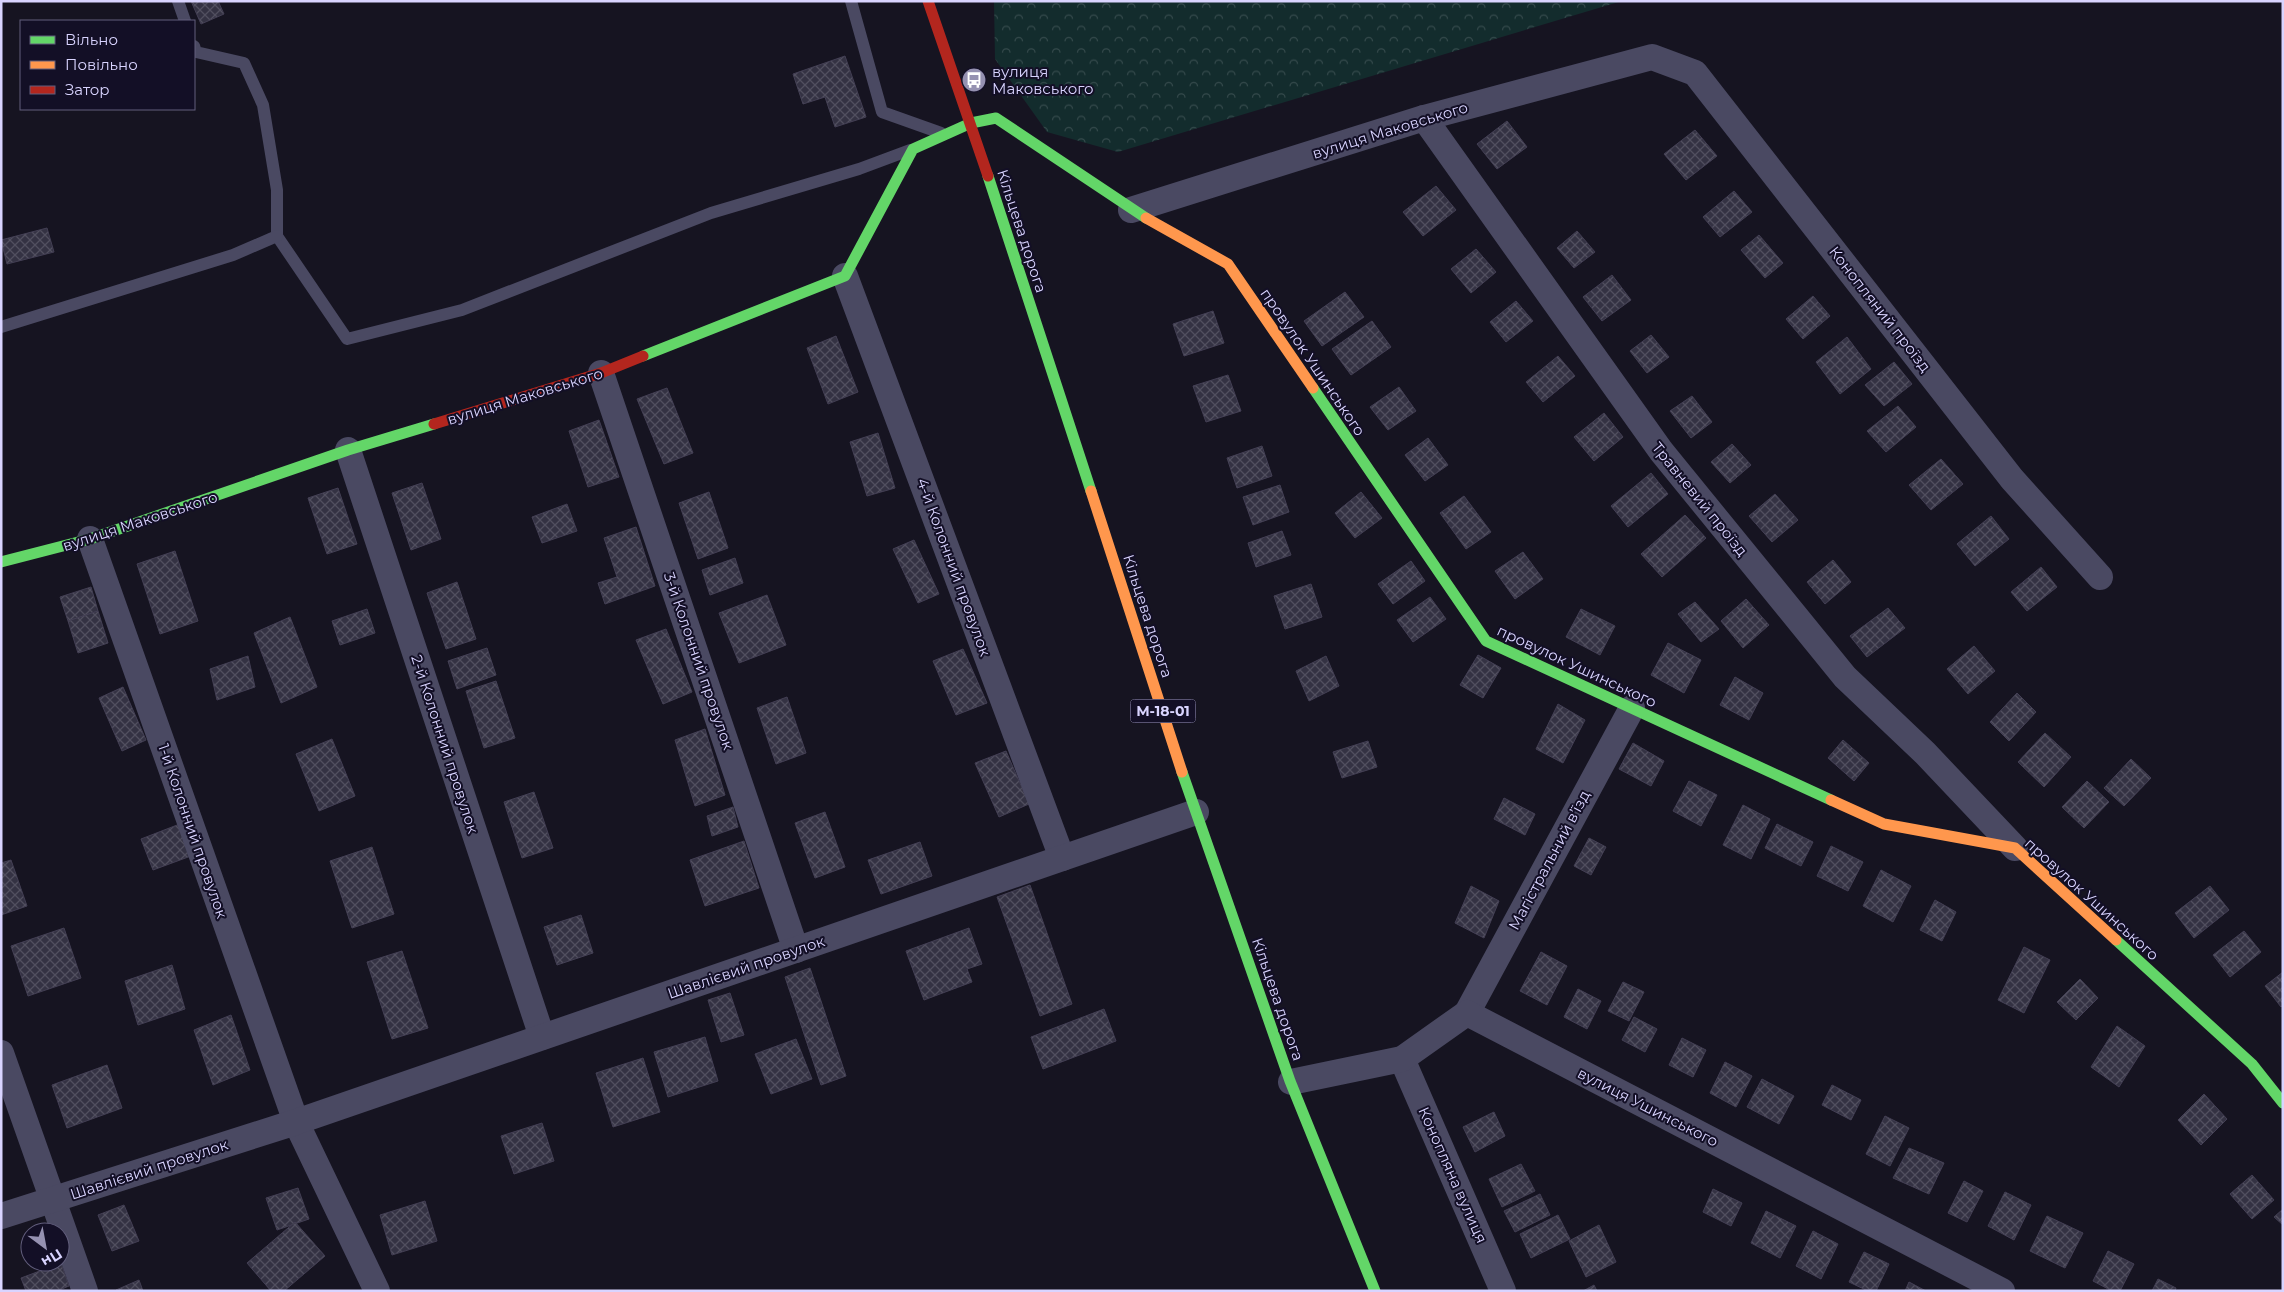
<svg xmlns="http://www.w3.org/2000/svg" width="2284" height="1292" viewBox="0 0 2284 1292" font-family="Montserrat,sans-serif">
  <defs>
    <pattern id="forest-crowns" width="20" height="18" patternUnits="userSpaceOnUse" patternTransform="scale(1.25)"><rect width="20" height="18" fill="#132c2d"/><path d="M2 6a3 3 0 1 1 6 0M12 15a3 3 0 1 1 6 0" fill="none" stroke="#354a4c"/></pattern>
    <pattern id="building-cross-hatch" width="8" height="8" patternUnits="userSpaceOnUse" patternTransform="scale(1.25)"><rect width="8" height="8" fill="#343243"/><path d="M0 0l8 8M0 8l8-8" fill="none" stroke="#514f5f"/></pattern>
  </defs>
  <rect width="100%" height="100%" fill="#161421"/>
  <!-- forest -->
  <polygon fill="url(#forest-crowns)" points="994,1 1622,1 1118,152 1047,132 995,59"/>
  <!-- building -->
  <g fill="url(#building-cross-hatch)" stroke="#433f54">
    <polygon points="191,1 218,1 224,14 201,24"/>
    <polygon points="845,56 866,117 835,127 825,97 803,104 793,74"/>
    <polygon points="1507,121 1527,147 1497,169 1477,144"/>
    <polygon points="1695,130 1717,156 1686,180 1664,154"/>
    <polygon points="1436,186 1456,210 1423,236 1403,212"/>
    <polygon points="1734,191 1752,212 1720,237 1703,217"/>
    <polygon points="47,228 54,252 7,264 1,240"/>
    <polygon points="1577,231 1595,252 1574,268 1557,248"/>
    <polygon points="1759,235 1783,263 1765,278 1741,250"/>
    <polygon points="1476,249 1496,272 1471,293 1451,269"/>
    <polygon points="1612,275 1631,300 1602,321 1583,297"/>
    <polygon points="1345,292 1364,317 1322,346 1304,321"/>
    <polygon points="1813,296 1830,316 1803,339 1786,319"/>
    <polygon points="1516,301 1533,321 1506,342 1490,322"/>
    <polygon points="1213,311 1224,343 1184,356 1173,324"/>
    <polygon points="1372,321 1391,347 1351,375 1332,349"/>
    <polygon points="1651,335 1669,357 1647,373 1630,351"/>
    <polygon points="836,336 858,392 828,404 807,348"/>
    <polygon points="1847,337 1871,369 1840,394 1816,362"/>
    <polygon points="1558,356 1575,376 1543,402 1526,382"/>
    <polygon points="1894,362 1912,384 1884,406 1865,385"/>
    <polygon points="1228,375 1241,411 1206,422 1193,386"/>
    <polygon points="1399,387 1416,411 1388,430 1370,407"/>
    <polygon points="667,388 693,453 664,464 637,399"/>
    <polygon points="1692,396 1712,422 1691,438 1670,411"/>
    <polygon points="1898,406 1916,427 1886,452 1867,431"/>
    <polygon points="1604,413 1623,437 1594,461 1574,437"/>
    <polygon points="599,420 619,477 588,487 569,431"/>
    <polygon points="878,433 895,488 867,496 850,442"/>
    <polygon points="1428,438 1448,465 1425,481 1405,455"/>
    <polygon points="1732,444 1751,465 1730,483 1711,462"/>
    <polygon points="1262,446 1272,476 1237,488 1227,458"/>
    <polygon points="1941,459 1963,484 1931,510 1909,485"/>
    <polygon points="1651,473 1668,494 1628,527 1611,506"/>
    <polygon points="422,483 441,539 411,550 392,493"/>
    <polygon points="1280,485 1289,512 1253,525 1243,497"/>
    <polygon points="338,488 357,544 327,554 308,498"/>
    <polygon points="709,492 728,548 698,559 679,503"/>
    <polygon points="1361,492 1382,518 1355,538 1335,513"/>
    <polygon points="1775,494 1798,520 1772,542 1749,516"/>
    <polygon points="1464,496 1491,532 1466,549 1440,513"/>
    <polygon points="567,504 577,531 542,543 532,517"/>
    <polygon points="1685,515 1706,538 1662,577 1641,554"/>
    <polygon points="1991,516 2009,539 1975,566 1957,544"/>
    <polygon points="636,527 655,586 605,604 598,583 617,577 604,538"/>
    <polygon points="1282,531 1291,555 1256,567 1248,543"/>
    <polygon points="914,540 939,594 918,603 893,549"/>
    <polygon points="175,551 198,621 160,634 137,564"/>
    <polygon points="1523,552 1543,579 1515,599 1495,571"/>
    <polygon points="735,558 743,583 710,595 702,570"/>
    <polygon points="1833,560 1851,582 1825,604 1807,582"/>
    <polygon points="1411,561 1425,581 1393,604 1378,584"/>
    <polygon points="2041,567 2057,587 2027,611 2011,592"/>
    <polygon points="457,582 476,639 446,649 427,593"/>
    <polygon points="1311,584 1322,617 1285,629 1274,596"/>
    <polygon points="91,587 98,611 68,621 60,597"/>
    <polygon points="767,595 786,645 739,663 719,613"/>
    <polygon points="1430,597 1446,619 1413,642 1397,620"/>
    <polygon points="1746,599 1769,625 1743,648 1721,621"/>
    <polygon points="1695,602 1719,629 1701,642 1678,614"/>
    <polygon points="1888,608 1905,628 1867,657 1850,636"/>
    <polygon points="367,609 375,633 340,645 332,621"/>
    <polygon points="1581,609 1615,626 1600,655 1566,637"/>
    <polygon points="98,611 108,643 78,653 68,621"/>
    <polygon points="290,617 317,687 281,703 254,633"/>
    <polygon points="666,629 692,692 663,704 636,640"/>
    <polygon points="1668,643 1701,660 1684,693 1651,675"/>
    <polygon points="1974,646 1995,671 1968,694 1947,669"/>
    <polygon points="487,648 496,675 457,689 448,661"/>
    <polygon points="963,649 987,703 956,715 933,661"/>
    <polygon points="1478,655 1501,668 1483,698 1460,685"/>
    <polygon points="248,656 255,687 217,700 210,669"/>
    <polygon points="1326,656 1339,686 1309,701 1296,671"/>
    <polygon points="1735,677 1763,693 1749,720 1720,705"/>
    <polygon points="496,681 515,738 484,748 466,691"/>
    <polygon points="123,687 146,740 122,751 99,698"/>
    <polygon points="2017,693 2036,712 2009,741 1990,722"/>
    <polygon points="787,697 806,753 776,764 757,708"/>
    <polygon points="1558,704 1585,720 1563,763 1536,749"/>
    <polygon points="705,729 725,795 695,806 675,740"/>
    <polygon points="2045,733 2071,757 2044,787 2018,762"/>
    <polygon points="332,739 355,796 319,811 296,754"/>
    <polygon points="1843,740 1869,763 1854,781 1828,758"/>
    <polygon points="1368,741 1377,767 1342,778 1333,752"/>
    <polygon points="1633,743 1664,761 1651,786 1619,769"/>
    <polygon points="1006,751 1029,804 999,817 975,763"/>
    <polygon points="2131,759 2151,778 2124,806 2104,788"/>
    <polygon points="1689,781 1717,795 1701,826 1673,811"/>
    <polygon points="2087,781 2109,802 2084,828 2062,807"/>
    <polygon points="534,792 553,848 522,858 504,802"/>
    <polygon points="1504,798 1535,814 1525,835 1494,819"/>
    <polygon points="1743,805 1770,819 1751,859 1723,845"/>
    <polygon points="733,807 738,827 712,836 707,816"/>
    <polygon points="825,812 845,867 815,878 795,823"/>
    <polygon points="190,820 199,853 153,870 141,839"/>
    <polygon points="1777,824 1813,842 1801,866 1765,848"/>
    <polygon points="1589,838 1606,847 1591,875 1574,866"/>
    <polygon points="744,841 759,888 705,906 690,860"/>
    <polygon points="920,842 932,876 881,894 868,860"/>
    <polygon points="1831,846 1863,862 1848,891 1817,876"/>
    <polygon points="372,847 394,914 352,928 330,861"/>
    <polygon points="11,860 27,906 1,915 1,863"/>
    <polygon points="1881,870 1911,886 1893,922 1863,906"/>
    <polygon points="1030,885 1072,1004 1040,1016 997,897"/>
    <polygon points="1471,886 1499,901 1484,938 1455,923"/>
    <polygon points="2210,886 2229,910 2194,938 2175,913"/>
    <polygon points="1935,900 1956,912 1942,941 1920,930"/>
    <polygon points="581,915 593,953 557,965 544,927"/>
    <polygon points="64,928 81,978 28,996 11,946"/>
    <polygon points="969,928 982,964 967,969 972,982 924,1000 906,951"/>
    <polygon points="2244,931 2261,952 2230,977 2213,955"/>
    <polygon points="2024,947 2050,960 2024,1013 1998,1000"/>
    <polygon points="402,951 428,1028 392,1039 367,962"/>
    <polygon points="1541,952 1567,966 1547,1005 1520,991"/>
    <polygon points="172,965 185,1009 138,1025 125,981"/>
    <polygon points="810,968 846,1076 821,1085 785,977"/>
    <polygon points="2283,972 2283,1005 2281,1007 2265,986"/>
    <polygon points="2080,979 2098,998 2076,1020 2057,1002"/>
    <polygon points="1623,982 1644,992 1629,1021 1608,1011"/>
    <polygon points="1578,989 1601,1001 1587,1029 1564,1017"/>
    <polygon points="730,993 744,1035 721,1042 708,1000"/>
    <polygon points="1104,1009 1116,1041 1043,1069 1031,1037"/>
    <polygon points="231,1015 250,1070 213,1085 194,1030"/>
    <polygon points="1634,1017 1657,1029 1645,1052 1622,1040"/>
    <polygon points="2117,1026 2145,1046 2119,1087 2091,1067"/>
    <polygon points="705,1037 718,1081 668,1097 654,1052"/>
    <polygon points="1682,1038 1706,1050 1693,1077 1669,1065"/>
    <polygon points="796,1039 812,1079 771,1094 755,1054"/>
    <polygon points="643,1058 660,1112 613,1127 596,1073"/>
    <polygon points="1725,1062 1752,1076 1736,1107 1710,1093"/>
    <polygon points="107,1065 122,1108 67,1128 52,1085"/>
    <polygon points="1762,1079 1794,1096 1779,1124 1747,1107"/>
    <polygon points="1832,1085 1861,1100 1851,1120 1822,1105"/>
    <polygon points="2204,1094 2227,1119 2201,1145 2178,1120"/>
    <polygon points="1494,1112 1505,1136 1475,1152 1463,1127"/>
    <polygon points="1885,1116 1909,1128 1890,1166 1866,1154"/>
    <polygon points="542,1123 554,1161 514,1174 501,1136"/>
    <polygon points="1909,1148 1944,1163 1929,1194 1893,1178"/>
    <polygon points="1521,1164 1535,1191 1502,1207 1489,1179"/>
    <polygon points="2252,1175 2274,1200 2252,1219 2230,1194"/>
    <polygon points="1964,1181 1983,1191 1967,1222 1948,1213"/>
    <polygon points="298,1188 309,1219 277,1230 266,1198"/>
    <polygon points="1713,1189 1742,1203 1731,1226 1703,1212"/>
    <polygon points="2005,1192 2031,1205 2014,1240 1988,1226"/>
    <polygon points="1540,1194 1550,1215 1515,1232 1504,1211"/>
    <polygon points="425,1201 437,1241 392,1255 380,1215"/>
    <polygon points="124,1205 139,1241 112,1251 98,1215"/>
    <polygon points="2283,1209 2283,1225 2274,1217"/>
    <polygon points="1766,1211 1796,1226 1780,1258 1751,1243"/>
    <polygon points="1558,1215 1570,1239 1531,1258 1520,1234"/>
    <polygon points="2047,1216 2083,1233 2065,1268 2030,1251"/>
    <polygon points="295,1222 325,1256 284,1291 271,1291 247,1263"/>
    <polygon points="1599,1225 1616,1262 1586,1277 1569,1241"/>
    <polygon points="1813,1231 1838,1244 1821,1279 1796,1266"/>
    <polygon points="2108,1251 2134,1264 2120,1291 2112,1291 2093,1281"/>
    <polygon points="1864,1252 1889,1264 1876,1291 1868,1291 1849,1282"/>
    <polygon points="61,1263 69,1286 57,1291 26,1291 21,1278"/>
    <polygon points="2158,1279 2176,1288 2175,1291 2152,1291"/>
    <polygon points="139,1280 143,1291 116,1291 116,1290"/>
    <polygon points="1909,1282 1926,1291 1905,1291"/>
    <polygon points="1594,1285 1597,1291 1583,1291"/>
  </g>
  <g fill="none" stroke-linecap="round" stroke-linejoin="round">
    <!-- lane -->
    <g stroke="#4a4962" stroke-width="12">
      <polyline points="178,1 185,21"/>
      <polyline points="851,1 882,112 941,133"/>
      <polyline points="194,46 196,52 244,63 263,105 277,190 277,236 347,339 462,310 711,213 859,169 910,150"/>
      <polyline points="1,327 233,255 277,236"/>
    </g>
    <!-- street -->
    <g stroke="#4a4962" stroke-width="26">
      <polyline points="1424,118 1661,451 1845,677 1925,753 2015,848"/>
      <polyline points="1131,210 1424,118 1652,57 1695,73 2012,479 2100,577"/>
      <polyline points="845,276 1062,858"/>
      <polyline points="601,373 796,950"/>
      <polyline points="348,450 542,1037"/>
      <polyline points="90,539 296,1122 377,1291"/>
      <polyline points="1467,1013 1632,708"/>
      <polyline points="1,1053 85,1291"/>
      <polyline points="1402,1059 1503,1291"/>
      <polyline points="1291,1082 1402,1059 1467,1013 2002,1291"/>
      <polyline points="1,1216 296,1122 1196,812"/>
    </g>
    <!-- fast -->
    <g stroke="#63d668" stroke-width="11">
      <polyline points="988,176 1091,491"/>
      <polyline points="643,356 845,276 913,149 971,123 996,118 1146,218"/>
      <polyline points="1313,388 1486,641 1831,800"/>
      <polyline points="1,562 90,539 348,450 434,424"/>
      <polyline points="1182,772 1290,1081 1375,1291"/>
      <polyline points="2116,940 2252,1064 2283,1103"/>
    </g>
    <!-- slow -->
    <g stroke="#ff974d" stroke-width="11">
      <polyline points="1146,218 1228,264 1313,388"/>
      <polyline points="1091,491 1182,772"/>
      <polyline points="1831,800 1884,824 2015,848 2116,940"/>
    </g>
    <!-- jam -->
    <g stroke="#b3261e" stroke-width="11">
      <polyline points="928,1 988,176"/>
      <polyline points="434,424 601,373 643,356"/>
    </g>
  </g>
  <!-- icons -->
  <defs>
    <symbol id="bus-disc" viewBox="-11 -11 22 22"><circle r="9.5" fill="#9591b1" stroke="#130f26"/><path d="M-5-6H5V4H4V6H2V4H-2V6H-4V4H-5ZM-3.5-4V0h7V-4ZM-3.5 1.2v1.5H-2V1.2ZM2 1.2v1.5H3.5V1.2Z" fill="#fff"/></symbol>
  </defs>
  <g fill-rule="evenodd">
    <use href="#bus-disc" x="960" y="66" width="28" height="28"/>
  </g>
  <g text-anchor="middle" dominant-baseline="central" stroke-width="4" stroke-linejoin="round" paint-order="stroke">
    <!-- shield labels -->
    <rect fill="#130f26" stroke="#9e99be" stroke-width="1" x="1130.5" y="699.5" width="65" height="23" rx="4"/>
    <g font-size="14" font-weight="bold" fill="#d9d4ff">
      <text x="1163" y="711">М-18-01</text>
    </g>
    <!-- poi labels -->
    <g font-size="15" fill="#d9d4ff" stroke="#130f26" text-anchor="start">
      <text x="992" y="71">вулиця<tspan x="992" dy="17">Маковського</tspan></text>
    </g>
    <!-- street labels -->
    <g font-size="15" fill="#d9d4ff" stroke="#130f26">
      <text transform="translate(1390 130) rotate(-17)">вулиця Маковського</text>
      <text transform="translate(1022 231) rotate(72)">Кільцева дорога</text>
      <text transform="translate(1880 309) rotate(52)">Конопляний проїзд</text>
      <text transform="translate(1313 362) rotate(56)">провулок Ушинського</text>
      <text transform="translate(525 396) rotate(-17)">вулиця Маковського</text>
      <text transform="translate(1700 499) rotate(51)">Травневий проїзд</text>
      <text transform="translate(140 521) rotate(-18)">вулиця Маковського</text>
      <text transform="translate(954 567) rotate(70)">4-й Колонний провулок</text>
      <text transform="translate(1148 616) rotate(72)">Кільцева дорога</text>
      <text transform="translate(699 661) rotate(71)">3-й Колонний провулок</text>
      <text transform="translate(1577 666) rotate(25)">провулок Ушинського</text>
      <text transform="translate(445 744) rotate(72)">2-й Колонний провулок</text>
      <text transform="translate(193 831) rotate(71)">1-й Колонний провулок</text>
      <text transform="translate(1549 860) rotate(-62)">Магістральний в’їзд</text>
      <text transform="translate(2092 899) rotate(42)">провулок Ушинського</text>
      <text transform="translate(746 967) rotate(-19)">Шавлієвий провулок</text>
      <text transform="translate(1278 999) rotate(71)">Кільцева дорога</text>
      <text transform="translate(1648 1107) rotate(27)">вулиця Ушинського</text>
      <text transform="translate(149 1169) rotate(-18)">Шавлієвий провулок</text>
      <text transform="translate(1453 1175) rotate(66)">Конопляна вулиця</text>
    </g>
  </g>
  <!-- border -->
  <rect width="2284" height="1292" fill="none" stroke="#d9d4ff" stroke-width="5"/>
  <!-- legend -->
  <rect x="20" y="20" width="175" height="90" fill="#130f26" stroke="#625e7d"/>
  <rect x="30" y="36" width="25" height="8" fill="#63d668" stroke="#625e7d"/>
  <text x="65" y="45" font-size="15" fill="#d9d4ff">Вільно</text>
  <rect x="30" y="61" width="25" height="8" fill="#ff974d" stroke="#625e7d"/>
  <text x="65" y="70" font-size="15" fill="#d9d4ff">Повільно</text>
  <rect x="30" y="86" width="25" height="8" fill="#b3261e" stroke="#625e7d"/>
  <text x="65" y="95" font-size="15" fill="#d9d4ff">Затор</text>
  <!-- north arrow -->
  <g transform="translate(45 1247) rotate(148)"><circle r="24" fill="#130f26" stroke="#625e7d"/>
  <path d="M0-4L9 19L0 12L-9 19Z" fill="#9591b1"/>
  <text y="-8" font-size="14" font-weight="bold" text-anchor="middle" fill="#d9d4ff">Пн</text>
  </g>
</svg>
